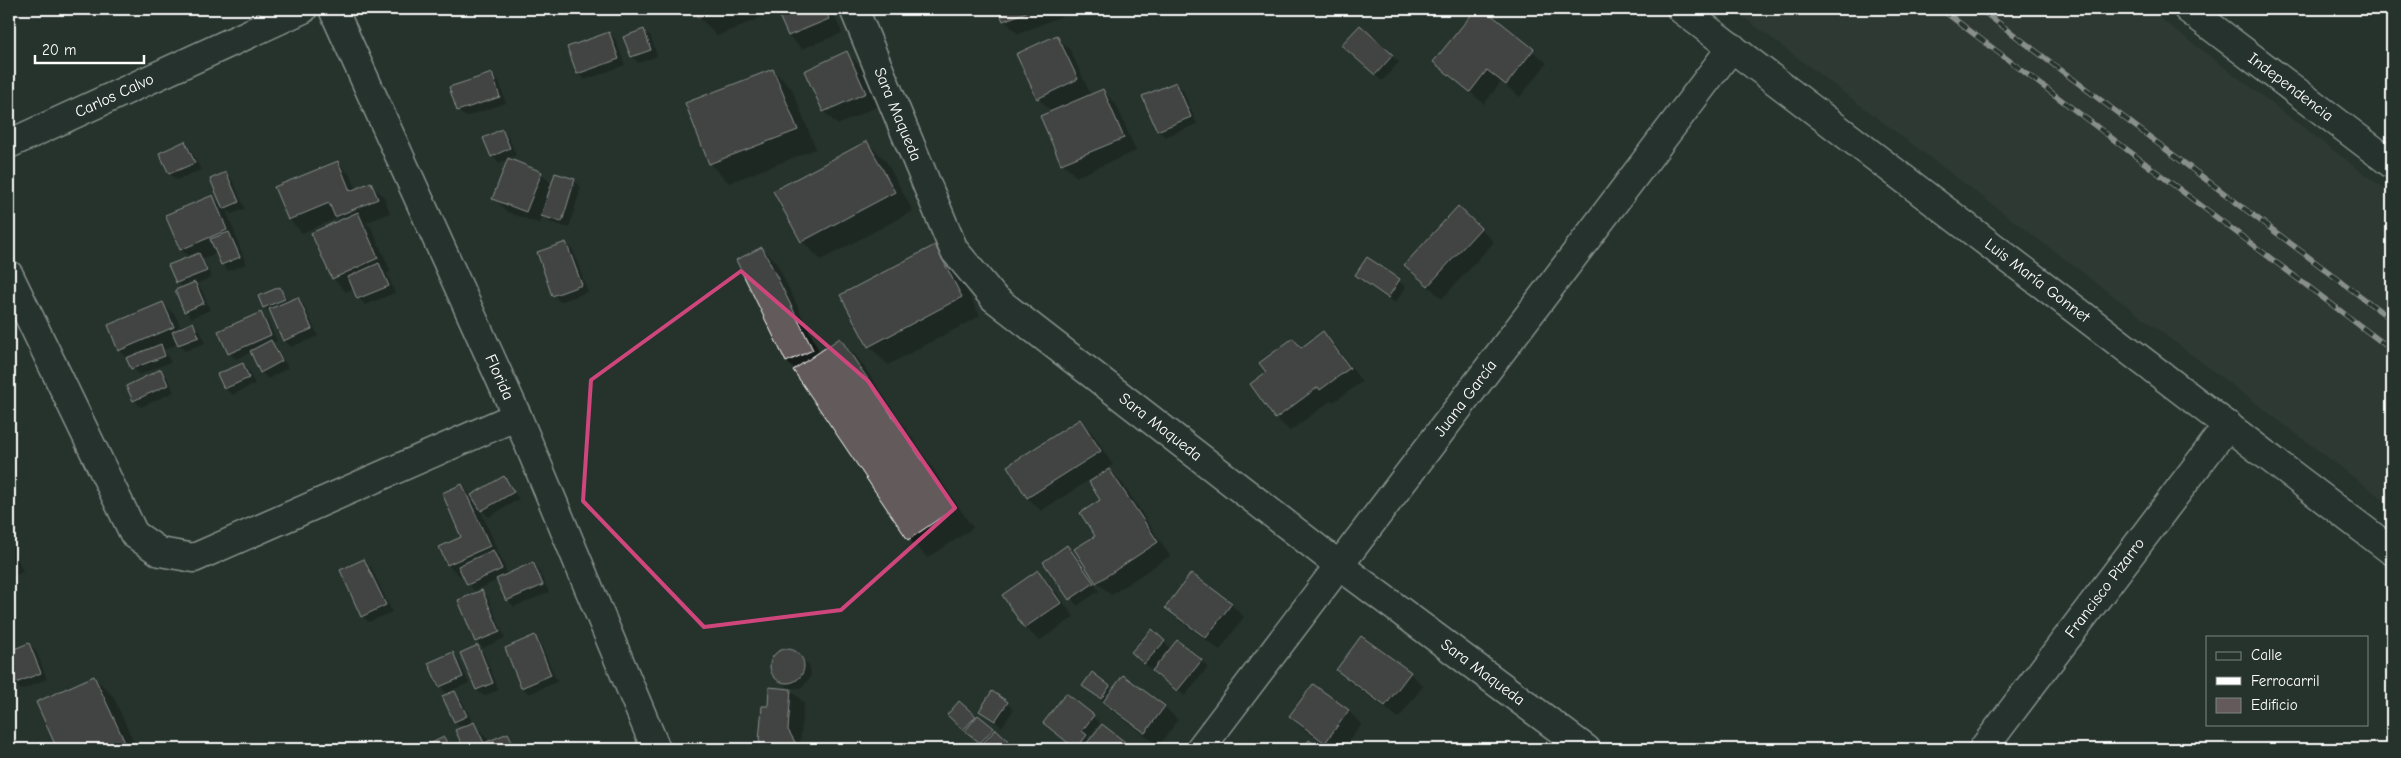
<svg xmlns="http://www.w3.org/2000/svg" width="2401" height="758" viewBox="0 0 2401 758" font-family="'Comic Neue',sans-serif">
  <rect width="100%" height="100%" fill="#26332d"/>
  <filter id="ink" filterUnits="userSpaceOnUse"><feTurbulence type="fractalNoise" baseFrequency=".02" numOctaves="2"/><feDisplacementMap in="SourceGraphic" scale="10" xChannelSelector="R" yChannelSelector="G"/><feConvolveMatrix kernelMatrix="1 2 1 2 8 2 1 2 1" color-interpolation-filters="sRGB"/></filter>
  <g filter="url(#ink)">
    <!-- built -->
    <polygon fill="#393f3b" points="1733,9 2148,9 2392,195 2392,506"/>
    <!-- shadow -->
    <g fill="#0007">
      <polygon points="208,9 220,9 212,12"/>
      <polygon points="695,9 832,9 842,33 802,49 789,36 778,10 717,36 699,17"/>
      <polygon points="999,9 1064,9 1067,14 1018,34 1004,20"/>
      <polygon points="1478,9 1482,9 1547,63 1520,97 1501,82 1484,104 1435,62"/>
      <polygon points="644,30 651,37 657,56 639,63 632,57 625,37"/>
      <polygon points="609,34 616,40 625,65 585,80 578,73"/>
      <polygon points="1056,37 1070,50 1091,95 1102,90 1116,104 1136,151 1076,177 1063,163 1042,116 1052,112 1038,98"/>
      <polygon points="1350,52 1392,56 1399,62 1382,81"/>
      <polygon points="846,53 860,66 878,106 838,125 824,112 806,71"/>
      <polygon points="773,70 792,89 816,149 729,183 710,164 686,104"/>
      <polygon points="492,74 499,81 506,103 465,117 458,110"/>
      <polygon points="1176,84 1183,90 1197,124 1165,137 1158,130"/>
      <polygon points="502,131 509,138 516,155 499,163 492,156"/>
      <polygon points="867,142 886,161 913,211 821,260 802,241"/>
      <polygon points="185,143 191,150 201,170 176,180 170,174"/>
      <polygon points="338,162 351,176 357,190 371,184 384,197 390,213 366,223 371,227 391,272 387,273 395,293 365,305 359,298 354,288 346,292 333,278 341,221 338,218 302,233 289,219"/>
      <polygon points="541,173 552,184 574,180 581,187 569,228 549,222 543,216 540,224 507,212 494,198"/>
      <polygon points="226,174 233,181 245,209 231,214 226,209 246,264 228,271 222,264 217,253 203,259 212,277 196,284 202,290 210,310 192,318 185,311 183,288 177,282 190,258 181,249 212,196 224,208"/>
      <polygon points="1480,228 1494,242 1442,299 1406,265"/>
      <polygon points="566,244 573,250 588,292 560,302 553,295"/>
      <polygon points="935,246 954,265 980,316 888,365 869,346"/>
      <polygon points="762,248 776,262 820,353 839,340 858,358 973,528 928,558 909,539 795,370 787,362"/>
      <polygon points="1368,258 1406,287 1395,303 1356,275"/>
      <polygon points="280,288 289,302 298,298 304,305 318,336 291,347 284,340 273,314 264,308 260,297"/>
      <polygon points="162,303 176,316 181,329 193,324 200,330 205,343 185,351 178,344 164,350 171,362 139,375 120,350"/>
      <polygon points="260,314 267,320 277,341 272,343 277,348 288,368 268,379 261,372 252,352 236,359 229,353"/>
      <polygon points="1323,333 1336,346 1362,382 1334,402 1332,400 1290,431 1276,418 1268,373 1293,339 1302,348"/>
      <polygon points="242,364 249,371 255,384 232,395 225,388"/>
      <polygon points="160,371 167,377 174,392 141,407 134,400"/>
      <polygon points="1080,421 1093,434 1113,465 1041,511 1028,498 1008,467"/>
      <polygon points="1109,470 1123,484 1170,556 1111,595 1097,582 1096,536"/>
      <polygon points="503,478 519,499 489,517 480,509 508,575 533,564 539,571 549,592 514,607 508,600 498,580 474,591 464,577 462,578 448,565 441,548 463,538 462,486 472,496"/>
      <polygon points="9,536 23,572 9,578"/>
      <polygon points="1067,547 1099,591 1077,606 1044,562"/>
      <polygon points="364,560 371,567 392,612 369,622 362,616"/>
      <polygon points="1038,571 1051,585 1074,617 1039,641 1025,627 1004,595"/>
      <polygon points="482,591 488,598 505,638 483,648 476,641"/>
      <polygon points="1231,604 1244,617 1220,650 1180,621 1166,607"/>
      <polygon points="1152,631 1171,649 1201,661 1208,667 1185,696 1161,677 1159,662 1151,670 1133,652"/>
      <polygon points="535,637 541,644 557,682 529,694 522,687"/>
      <polygon points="29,644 36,651 47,679 21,690 14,683 9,670 9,652"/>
      <polygon points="477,647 484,654 499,690 483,696 477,690"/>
      <polygon points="791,650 809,665 811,672 810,678 802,688 789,688 804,703 800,745 803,749 766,749 760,740 769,707 790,690 772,671 773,658 777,653"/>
      <polygon points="453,654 459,661 469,683 446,693 440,686"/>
      <polygon points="1338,669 1410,673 1423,686 1399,718 1351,683"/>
      <polygon points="1092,674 1113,690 1124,677 1165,707 1178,720 1159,746 1118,715 1084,686"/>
      <polygon points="94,677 113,696 137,749 59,749 37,702"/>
      <polygon points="455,692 461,699 473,723 490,742 508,734 522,749 465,749 457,730 462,728 455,722 443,697"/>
      <polygon points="1066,695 1100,723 1088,738 1091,740 1124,743 1131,749 1077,749 1051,729"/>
      <polygon points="959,703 996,731 1015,749 988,749 973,738 955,722"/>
      <polygon points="1007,703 1013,710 1002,727 981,711"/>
      <polygon points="1348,711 1362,724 1343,749 1330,749 1304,730 1290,716"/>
      <polygon points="444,739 455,749 421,749"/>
    </g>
    <!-- building -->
    <g fill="#645a5c" stroke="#fff">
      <polygon points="693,9 719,9 698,18"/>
      <polygon points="776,9 825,9 829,19 788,36"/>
      <polygon points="998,9 1034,9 1003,21"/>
      <polygon points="1476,9 1484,9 1534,49 1506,85 1487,70 1470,92 1433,62"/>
      <polygon points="1360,25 1393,55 1375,75 1341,45"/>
      <polygon points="644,29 651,50 631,57 623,37"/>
      <polygon points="609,32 619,59 577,74 567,47"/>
      <polygon points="1057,35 1078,79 1037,99 1016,54"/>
      <polygon points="847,51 866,93 823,112 804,71"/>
      <polygon points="773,69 798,130 709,164 685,103"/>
      <polygon points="492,73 500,97 457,111 449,87"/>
      <polygon points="1176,82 1191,117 1157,131 1142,96"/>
      <polygon points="1103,89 1124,138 1061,164 1040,116"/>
      <polygon points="502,129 510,148 491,157 483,138"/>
      <polygon points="185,141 195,163 169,174 159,153"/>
      <polygon points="867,141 895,192 801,242 773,191"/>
      <polygon points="508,158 542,172 526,212 492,199"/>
      <polygon points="338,161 350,191 371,182 378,199 335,217 329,203 288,220 274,187"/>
      <polygon points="226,172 239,202 223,209 210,179"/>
      <polygon points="555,173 575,179 562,222 541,216"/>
      <polygon points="213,195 227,230 180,250 165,215"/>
      <polygon points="1458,206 1481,228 1428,286 1404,265"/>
      <polygon points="358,212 378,258 332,279 311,233"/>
      <polygon points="229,232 240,257 221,265 210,239"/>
      <polygon points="566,242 582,285 552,296 537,252"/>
      <polygon points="935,245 962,297 868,347 840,295"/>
      <polygon points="762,247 813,350 786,362 736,260"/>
      <polygon points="199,253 207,271 176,283 168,265"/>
      <polygon points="1367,257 1400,279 1388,298 1355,275"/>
      <polygon points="379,263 389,286 357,299 348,277"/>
      <polygon points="195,282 204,303 184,312 175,290"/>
      <polygon points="280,287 285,299 263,308 258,296"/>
      <polygon points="298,297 312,329 283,341 269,309"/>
      <polygon points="163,302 174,327 118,351 108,325"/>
      <polygon points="261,312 271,335 228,354 218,331"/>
      <polygon points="193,322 199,337 178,345 172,332"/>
      <polygon points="1323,331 1350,368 1320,390 1318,387 1275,419 1250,384 1266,372 1259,363 1293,338 1301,348"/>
      <polygon points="840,338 955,508 908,540 793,370"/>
      <polygon points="271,340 282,361 260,373 250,351"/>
      <polygon points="161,344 165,356 131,369 126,358"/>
      <polygon points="243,363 249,378 224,389 217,374"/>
      <polygon points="161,369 168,385 133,401 126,386"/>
      <polygon points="1080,419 1101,451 1027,498 1007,466"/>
      <polygon points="1109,469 1158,542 1096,583 1074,549 1095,536 1080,513 1100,500 1089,482"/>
      <polygon points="504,476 514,492 481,511 471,495"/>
      <polygon points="462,484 490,546 447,565 439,547 461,537 442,493"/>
      <polygon points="1067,545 1094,583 1069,600 1043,562"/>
      <polygon points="493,550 502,569 467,585 458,566"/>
      <polygon points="364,559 386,605 361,617 340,570"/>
      <polygon points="533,562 543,585 506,601 496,579"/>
      <polygon points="1038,570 1061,603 1024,628 1002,595"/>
      <polygon points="1191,573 1232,603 1206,638 1165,608"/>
      <polygon points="482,590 500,632 475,642 458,600"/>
      <polygon points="1152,629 1165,641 1144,664 1131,652"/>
      <polygon points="535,635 551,675 521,688 505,648"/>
      <polygon points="1361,636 1411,672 1385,706 1336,670"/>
      <polygon points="1177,640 1202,660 1177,691 1152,671"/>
      <polygon points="29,643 41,673 13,684 9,673 9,651"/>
      <polygon points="478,645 493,683 476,690 460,653"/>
      <circle cx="787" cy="666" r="17"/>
      <polygon points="453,652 463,677 439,687 428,663"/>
      <polygon points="1092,672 1110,686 1101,699 1082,686"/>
      <polygon points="1123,675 1165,706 1145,733 1103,702"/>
      <polygon points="94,676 128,749 57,749 36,702"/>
      <polygon points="1313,684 1349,710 1325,743 1289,716"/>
      <polygon points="769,687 791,689 788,730 799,749 765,749 759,741 762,706 768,706"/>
      <polygon points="455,691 467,716 454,722 442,696"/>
      <polygon points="992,691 1008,702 995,721 979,711"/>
      <polygon points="1066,693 1094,715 1082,731 1087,735 1076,749 1043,723"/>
      <polygon points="959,701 976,716 963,730 947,715"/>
      <polygon points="978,715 994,728 980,743 965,731"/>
      <polygon points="474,722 484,743 508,733 516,749 464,749 455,730"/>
      <polygon points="1102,724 1125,742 1119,749 1082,749"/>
      <polygon points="996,729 1011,743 1005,749 988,749 982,744"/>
      <polygon points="444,737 450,749 419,749"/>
      <polygon points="1309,740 1321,749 1302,749"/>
      <polygon points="398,742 401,749 382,749"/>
    </g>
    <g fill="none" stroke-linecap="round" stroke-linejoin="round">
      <defs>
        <g id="street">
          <path id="s1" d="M333,9L517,416L656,749"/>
          <path id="s2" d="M854,9L954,250L994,298L1340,566L1586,749"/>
          <path id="s3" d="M1681,9L2392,551"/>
          <path id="s4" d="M2188,9L2392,164"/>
          <path id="s5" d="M9,144L303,9"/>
          <polyline points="9,275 134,534 160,552 194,558 517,416"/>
          <path id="s6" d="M1200,749L1732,47"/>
          <path id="s7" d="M1983,749L2228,425"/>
        </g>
      </defs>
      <!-- street casing -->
      <use href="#street" stroke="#fff" stroke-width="31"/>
      <!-- street -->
      <use href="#street" stroke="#26332d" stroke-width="28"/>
      <defs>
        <g id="rail">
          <polyline points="1941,9 2392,350"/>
          <polyline points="1980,9 2392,320"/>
        </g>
      </defs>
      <!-- rail casing -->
      <use href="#rail" stroke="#fff" stroke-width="5.5"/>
      <!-- rail -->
      <use href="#rail" stroke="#26332d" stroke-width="4" stroke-dasharray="11" stroke-linecap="butt"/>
    </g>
  </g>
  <!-- marked area -->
  <path d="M0 0H2401V758H0ZM741,271L868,381L955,508L841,610L704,627L583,501L591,380Z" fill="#26332d" fill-opacity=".55" fill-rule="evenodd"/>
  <path fill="none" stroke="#ce467c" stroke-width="4" stroke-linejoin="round" d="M741,271L868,381L955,508L841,610L704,627L583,501L591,380Z"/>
  <g text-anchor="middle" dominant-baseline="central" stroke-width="5" stroke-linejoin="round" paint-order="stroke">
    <!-- street labels -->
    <g font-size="16" fill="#fff" stroke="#26332d">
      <text stroke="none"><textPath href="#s4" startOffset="129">Independencia</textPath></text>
      <text stroke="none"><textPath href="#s5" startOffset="116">Carlos Calvo</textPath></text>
      <text stroke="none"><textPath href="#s2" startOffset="114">Sara Maqueda</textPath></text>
      <text stroke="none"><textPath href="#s3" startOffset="448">Luis María Gonnet</textPath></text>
      <text stroke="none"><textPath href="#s1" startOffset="404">Florida</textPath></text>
      <text stroke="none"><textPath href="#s6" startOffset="440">Juana García</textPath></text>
      <text stroke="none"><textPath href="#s2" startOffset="534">Sara Maqueda</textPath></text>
      <text stroke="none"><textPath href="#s7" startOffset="202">Francisco Pizarro</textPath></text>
      <text stroke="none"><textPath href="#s2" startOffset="939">Sara Maqueda</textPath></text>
    </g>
  </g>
  <!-- margin -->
  <rect width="2401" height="758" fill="none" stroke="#26332d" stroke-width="30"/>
  <rect x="15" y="15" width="2371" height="728" fill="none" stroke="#fff" stroke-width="2" filter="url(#ink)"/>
  <!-- legend -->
  <rect x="2206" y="636" width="162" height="90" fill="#26332d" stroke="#7d8581"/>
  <rect x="2216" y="652" width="25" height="8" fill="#26332d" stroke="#7d8581"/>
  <text x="2251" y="660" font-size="15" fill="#ffffff">Calle</text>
  <rect x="2216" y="677" width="25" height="8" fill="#ffffff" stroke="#7d8581"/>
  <text x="2251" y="686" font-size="15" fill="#ffffff">Ferrocarril</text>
  <rect x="2216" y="698" width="25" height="15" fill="#645a5c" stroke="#7d8581"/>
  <text x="2251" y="710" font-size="15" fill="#ffffff">Edificio</text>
  <!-- scale -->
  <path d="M35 55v8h109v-8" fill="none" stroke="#ffffff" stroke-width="2.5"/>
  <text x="42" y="55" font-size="15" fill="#ffffff" stroke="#26332d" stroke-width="4" paint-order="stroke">20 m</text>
</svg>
